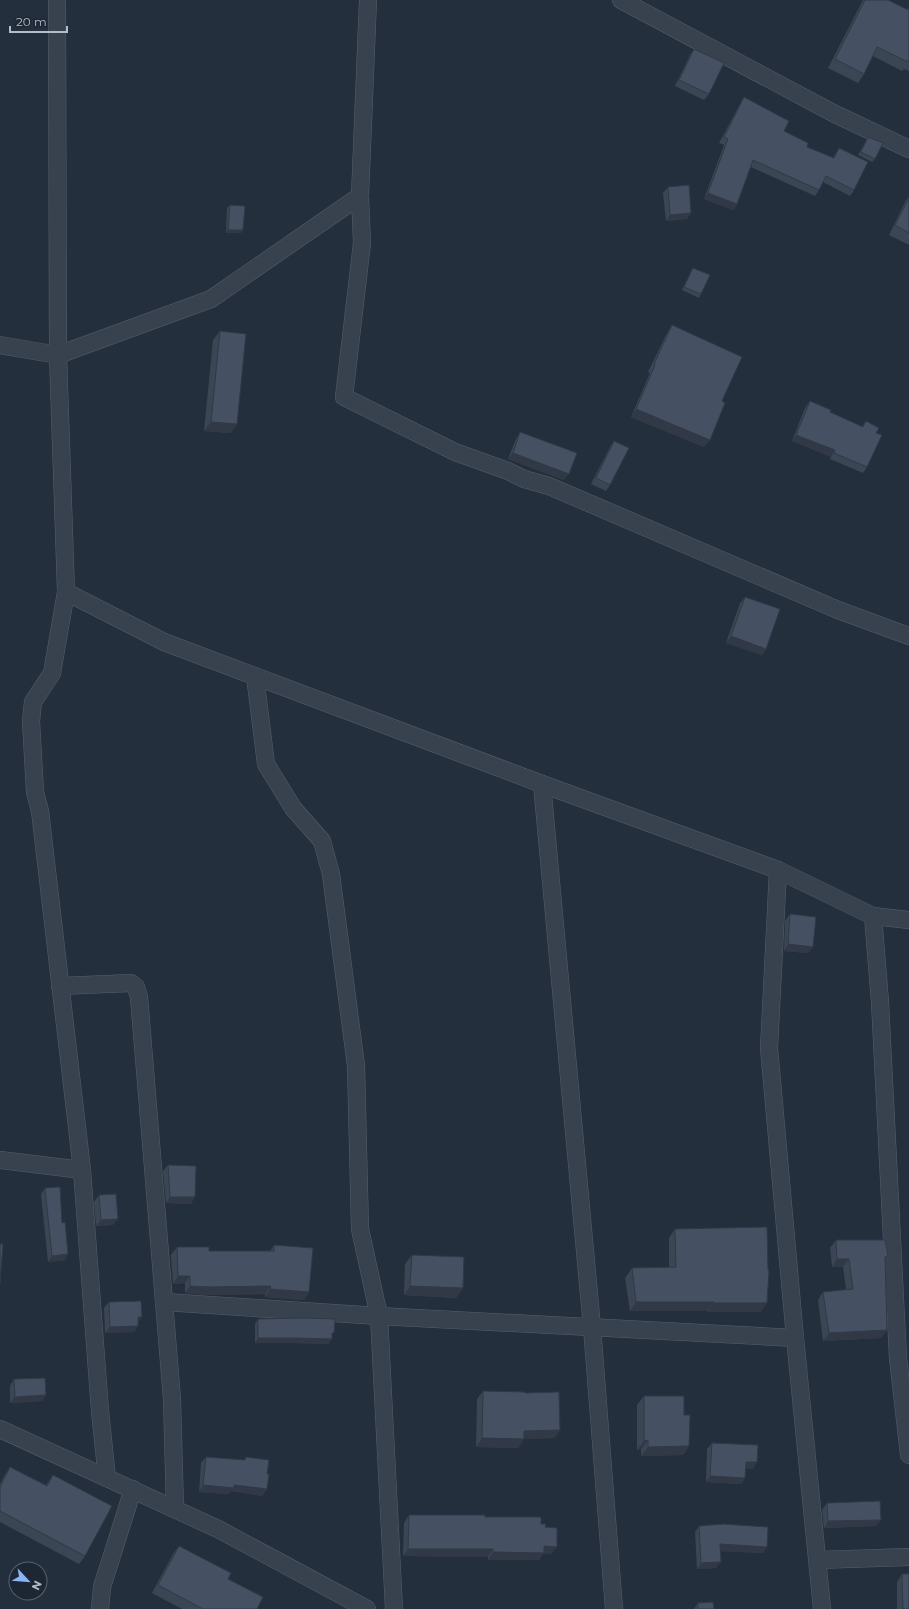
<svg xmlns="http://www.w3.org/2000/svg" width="909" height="1609" viewBox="0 0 909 1609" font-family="Montserrat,sans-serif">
  <rect width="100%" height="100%" fill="#242f3e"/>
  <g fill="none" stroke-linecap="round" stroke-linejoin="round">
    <defs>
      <g id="minor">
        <polyline points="57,0 58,355 211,299 360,196 368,0"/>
        <polyline points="621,0 833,113 909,149"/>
        <polyline points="360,196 362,243 344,397 455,452 508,471 524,479 549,486 838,610 909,636"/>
        <polyline points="0,345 58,355 66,592 164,642 542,784 778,870 873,916 909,920"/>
        <polyline points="66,592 52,673 33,702 31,721 35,792 40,811 82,1170 100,1411 107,1478"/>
        <polyline points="255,676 266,764 293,808 322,841 331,874 356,1066 360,1229 379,1316 394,1609"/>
        <polyline points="542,784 592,1327 614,1609"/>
        <polyline points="778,870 769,1048 795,1338 822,1609"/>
        <polyline points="873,916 880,1002 898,1358 909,1455"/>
        <polyline points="60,986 131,983 136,987 139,997 172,1399 175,1509"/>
        <polyline points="0,1160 82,1170"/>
        <polyline points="164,1302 379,1316 795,1338"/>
        <polyline points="0,1429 218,1529 367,1609"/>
        <polyline points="818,1560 909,1557"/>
        <polyline points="100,1609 102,1587 133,1489"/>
      </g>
    </defs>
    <!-- minor casing -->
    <use href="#minor" stroke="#565f6c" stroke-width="18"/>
    <!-- minor -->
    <use href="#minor" stroke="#38414e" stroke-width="17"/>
  </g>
  <!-- wall -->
  <g fill="#3b4654">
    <polygon points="863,0 888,0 907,9 909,7 909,71 904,69 902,71 873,56 864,74 858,83 828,68"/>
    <polygon points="694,49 709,94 704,100 675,86 690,55"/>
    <polygon points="744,97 784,131 807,147 833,158 839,148 854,190 850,196 823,182 819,190 815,196 751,167 737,204 733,210 704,199 724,145 719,143 740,104"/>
    <polygon points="868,137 875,159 872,162 858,155"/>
    <polygon points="668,187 691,213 687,219 666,221 663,193"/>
    <polygon points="909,197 909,245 889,235 906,200"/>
    <polygon points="230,205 243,230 241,233 226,233 227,208"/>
    <polygon points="693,268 701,294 699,298 682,290 691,271"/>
    <polygon points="672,325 710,440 704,447 631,417 650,373 648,372 667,333"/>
    <polygon points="220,331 237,424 230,433 204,431 213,340"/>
    <polygon points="810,401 830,412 862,427 866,421 876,433 867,467 863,473 830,459 831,457 792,441 805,408"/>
    <polygon points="520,432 564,480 508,459 516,439"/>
    <polygon points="614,441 610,485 606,491 591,484 610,447"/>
    <polygon points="745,597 766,649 762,655 726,643 740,603"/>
    <polygon points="790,914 813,947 808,953 784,951 785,921"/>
    <polygon points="168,1165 191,1204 166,1203 163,1171"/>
    <polygon points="45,1188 62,1223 65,1260 48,1262 41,1194"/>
    <polygon points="99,1195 113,1225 96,1226 94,1202"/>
    <polygon points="675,1229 761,1312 707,1312 707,1311 630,1311 625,1278 632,1268 669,1268 669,1238"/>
    <polygon points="836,1240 888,1256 885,1260 887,1330 881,1338 823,1341 818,1300 823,1292 846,1289 843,1267 832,1267 830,1248"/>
    <polygon points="274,1245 309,1292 304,1300 265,1297 265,1294 204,1295 185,1293 185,1283 173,1284 171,1255 177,1247 209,1251 270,1251"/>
    <polygon points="412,1255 463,1288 456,1298 404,1295 405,1264"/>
    <polygon points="109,1302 138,1326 134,1332 105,1333 104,1308"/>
    <polygon points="258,1319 332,1339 328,1344 294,1343 255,1343 255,1324"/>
    <polygon points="14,1379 46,1395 42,1401 10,1403 10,1386"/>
    <polygon points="483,1391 525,1393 560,1430 554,1438 524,1439 518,1448 476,1447 477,1399"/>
    <polygon points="644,1396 684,1415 689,1446 683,1455 641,1456 641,1450 637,1450 637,1405"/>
    <polygon points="712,1443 753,1469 746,1468 745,1478 741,1484 706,1482 707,1449"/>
    <polygon points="206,1457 244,1460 246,1457 267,1474 267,1489 262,1496 231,1491 229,1494 199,1492 201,1463"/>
    <polygon points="10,1467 46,1485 53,1475 85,1556 79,1564 0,1522 0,1484 4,1476"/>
    <polygon points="827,1503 881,1520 876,1526 824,1528 822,1510"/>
    <polygon points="409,1515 485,1517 541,1524 545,1527 551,1554 543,1554 539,1560 488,1560 488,1557 403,1556 404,1523"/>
    <polygon points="699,1526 767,1547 763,1553 720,1551 716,1568 697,1569 695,1532"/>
    <polygon points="179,1546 228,1579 257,1609 182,1609 152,1593 173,1554"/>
    <polygon points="902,1574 909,1609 897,1609 897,1582"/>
    <polygon points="698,1603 714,1609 694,1609"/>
  </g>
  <!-- shaded-wall -->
  <g fill="#303945">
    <polygon points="708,193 737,204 733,210 704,199"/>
    <polygon points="691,213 687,219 666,221 670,215"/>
    <polygon points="228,230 243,230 241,233 226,233"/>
    <polygon points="636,409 710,440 704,447 631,417"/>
    <polygon points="211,422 237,424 230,433 204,431"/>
    <polygon points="796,435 835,450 831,457 792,441"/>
    <polygon points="513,453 569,474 564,480 508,459"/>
    <polygon points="731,636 766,649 762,655 726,643"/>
    <polygon points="788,944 813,947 808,953 784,951"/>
    <polygon points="170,1197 195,1197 191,1204 166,1203"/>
    <polygon points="118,1219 113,1225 96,1226 101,1220"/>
    <polygon points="68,1254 65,1260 48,1262 52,1256"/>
    <polygon points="837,1259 849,1259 843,1267 832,1267"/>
    <polygon points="178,1276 190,1276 185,1283 173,1284"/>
    <polygon points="190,1286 271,1286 265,1294 204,1295 185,1293"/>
    <polygon points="410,1286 463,1288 456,1298 404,1295"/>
    <polygon points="270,1289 309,1292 304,1300 265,1297"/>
    <polygon points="636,1302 714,1302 707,1311 630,1311"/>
    <polygon points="714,1303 767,1303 761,1312 707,1312"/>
    <polygon points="138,1317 142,1317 138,1323"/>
    <polygon points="138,1326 134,1332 105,1333 110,1327"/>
    <polygon points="887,1330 881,1338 823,1341 829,1333"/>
    <polygon points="258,1338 297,1338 332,1339 328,1344 294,1343 255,1343"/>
    <polygon points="46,1395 42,1401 10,1403 15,1397"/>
    <polygon points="560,1430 554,1438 524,1439 518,1448 476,1447 482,1438 524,1431"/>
    <polygon points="648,1440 641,1450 637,1450 644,1441"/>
    <polygon points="689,1446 683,1455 641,1456 648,1447"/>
    <polygon points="746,1462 757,1462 753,1469 742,1468"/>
    <polygon points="710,1476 745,1478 741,1484 706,1482"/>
    <polygon points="203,1485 234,1485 267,1489 262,1496 231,1491 229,1494 199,1492"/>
    <polygon points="881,1520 876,1526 824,1528 828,1521"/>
    <polygon points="720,1544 767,1547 763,1553 715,1551"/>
    <polygon points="544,1546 557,1547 551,1554 543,1554 539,1560 488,1560 493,1552"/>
    <polygon points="408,1549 493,1549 488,1557 403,1556"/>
    <polygon points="721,1562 716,1568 697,1569 701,1563"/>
  </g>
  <!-- building -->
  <g fill="#455162" stroke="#303945">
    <polygon points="865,0 888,0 908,10 909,7 909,60 908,62 877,47 864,74 835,59"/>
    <polygon points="694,49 724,63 709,94 679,80"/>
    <polygon points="744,97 789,121 784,131 808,143 807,147 834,158 839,148 868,162 854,190 826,176 819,190 753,160 737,204 708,193 728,139 724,137"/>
    <polygon points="868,137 883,143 875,159 861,152"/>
    <polygon points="689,185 691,213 670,215 668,187"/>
    <polygon points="909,198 909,233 895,225"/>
    <polygon points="230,205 245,206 243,230 228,230"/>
    <polygon points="693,268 710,275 701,294 684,287"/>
    <polygon points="672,325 742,357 722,401 725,403 710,440 636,409 655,365 654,364"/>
    <polygon points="220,331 246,334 237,424 211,422"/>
    <polygon points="810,401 831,410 830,412 863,427 866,421 879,428 876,433 882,435 867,467 834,453 835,450 796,435"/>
    <polygon points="520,432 577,453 569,474 513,453"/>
    <polygon points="614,441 629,448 610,485 596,478"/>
    <polygon points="745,597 780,609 766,649 731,636"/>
    <polygon points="790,914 816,917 813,947 788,944"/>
    <polygon points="168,1165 196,1166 195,1197 170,1197"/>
    <polygon points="60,1187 62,1223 65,1222 68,1254 52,1256 45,1188"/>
    <polygon points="116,1194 118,1219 101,1220 99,1195"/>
    <polygon points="767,1227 768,1270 769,1270 767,1303 714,1303 714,1302 636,1302 632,1268 676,1267 675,1229"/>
    <polygon points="836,1240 885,1240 888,1256 885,1257 887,1330 829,1333 823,1292 853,1289 849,1259 837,1259"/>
    <polygon points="0,1244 3,1244 0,1284"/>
    <polygon points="274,1245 313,1248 309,1292 270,1289 271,1286 209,1287 190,1286 190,1276 178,1276 177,1247 209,1247 209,1251 274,1251"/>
    <polygon points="412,1255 464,1257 463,1288 410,1286"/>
    <polygon points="141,1301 142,1317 138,1317 138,1326 110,1327 109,1302"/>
    <polygon points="305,1318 335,1319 334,1333 332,1333 332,1339 297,1338 258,1338 258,1319"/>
    <polygon points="45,1378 46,1395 15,1397 14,1379"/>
    <polygon points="483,1391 525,1392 525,1393 559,1392 560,1430 524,1431 524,1439 482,1438"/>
    <polygon points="644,1396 684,1396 684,1415 690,1415 689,1446 648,1447 648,1440 644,1441"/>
    <polygon points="712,1443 758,1445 757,1462 746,1462 745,1478 710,1476"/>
    <polygon points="206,1457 245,1460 246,1457 269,1460 267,1474 269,1474 267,1489 234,1485 234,1488 203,1485"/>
    <polygon points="10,1467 47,1486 53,1475 112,1506 85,1556 0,1511 0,1487"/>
    <polygon points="880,1501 881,1520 828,1521 827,1503"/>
    <polygon points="409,1515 485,1515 485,1517 541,1517 541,1524 546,1524 545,1527 557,1528 557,1547 544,1546 544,1553 493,1552 493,1549 408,1549"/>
    <polygon points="723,1524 768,1527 767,1547 720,1544 721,1562 701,1563 699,1526"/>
    <polygon points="179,1546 231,1573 228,1579 263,1597 257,1609 203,1609 158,1585"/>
    <polygon points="902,1574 909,1574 909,1609 903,1609"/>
    <polygon points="713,1602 714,1609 698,1609 698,1603"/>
  </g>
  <!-- north arrow -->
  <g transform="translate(28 1581) rotate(116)"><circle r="19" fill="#1d2633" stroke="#59626f"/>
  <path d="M0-3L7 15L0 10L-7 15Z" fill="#8ab4f8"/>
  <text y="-6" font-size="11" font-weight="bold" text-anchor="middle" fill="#b4bcc9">N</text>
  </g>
  <!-- scale -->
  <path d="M10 26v6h57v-6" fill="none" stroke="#b4bcc9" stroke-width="2"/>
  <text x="16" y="26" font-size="12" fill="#b4bcc9" stroke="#1d2633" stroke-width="3" paint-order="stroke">20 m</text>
</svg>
